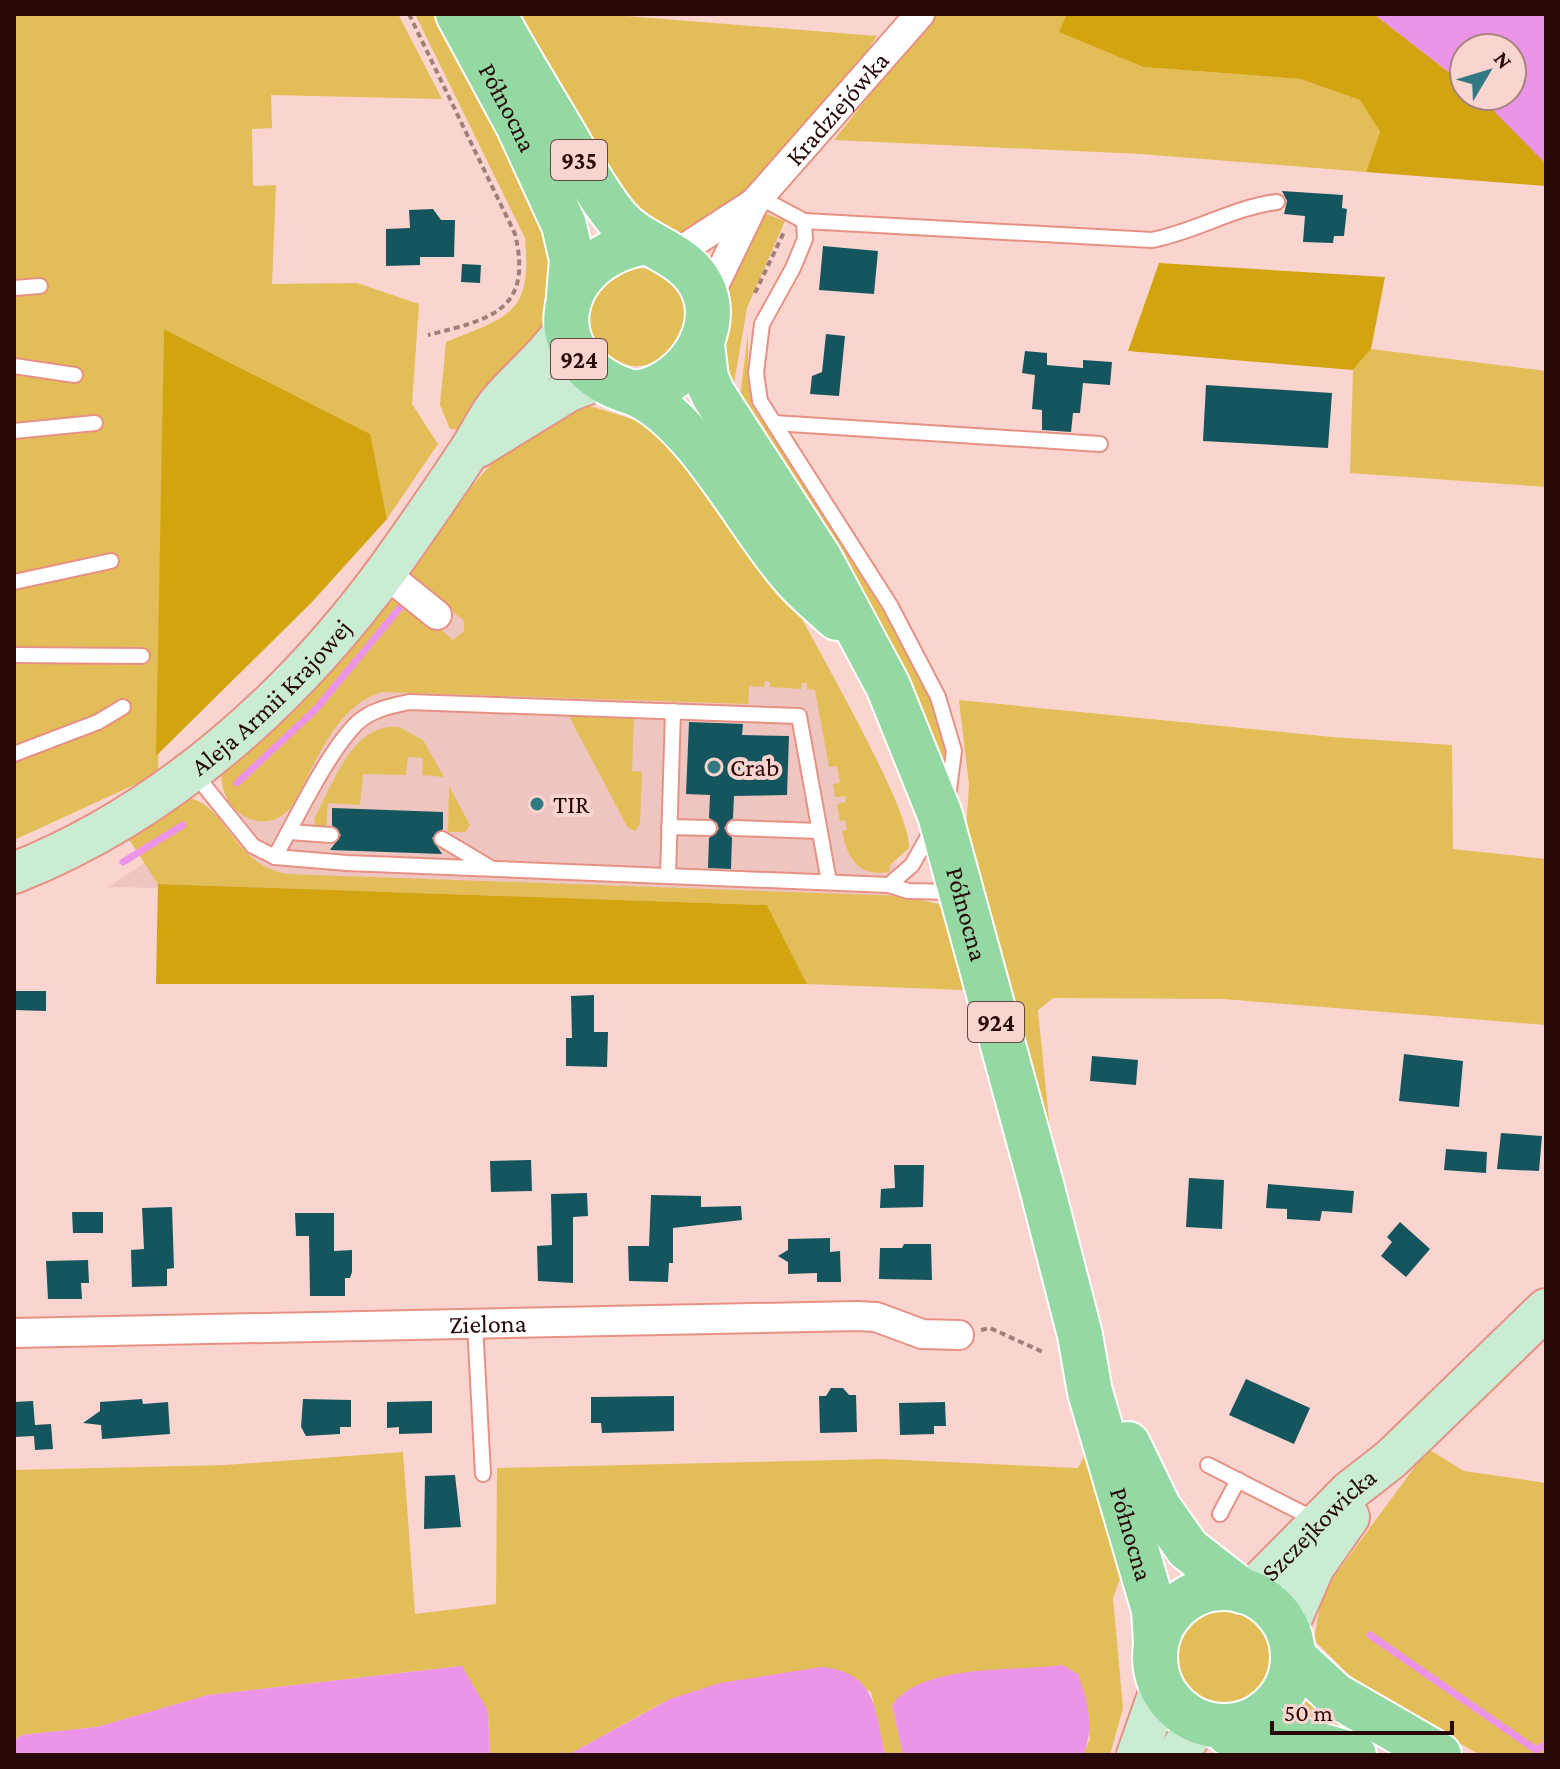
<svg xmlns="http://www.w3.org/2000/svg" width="1560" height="1769" viewBox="0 0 1560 1769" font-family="'Crimson Pro',serif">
  <rect width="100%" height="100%" fill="#fad5cf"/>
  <!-- built -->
  <polygon fill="#eec5bf" points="424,600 816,679 876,810 910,902 108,887 202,825 256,784"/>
  <!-- green -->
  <g fill="#e3bd58">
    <polygon points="14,14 398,14 442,99 271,95 272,128 252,129 253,186 276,185 272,284 357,283 419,304 412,404 438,444 387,519 369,434 164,329 158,774 14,840"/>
    <path d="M415,14H449L540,201L555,267L544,300L547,341L464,430L450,429L440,405L446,342C510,316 532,314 525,238Z"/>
    <polygon points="513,14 601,14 877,36 858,64 739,196 685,234 658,226 621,194"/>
    <polygon points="934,14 1067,14 1060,32 1143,67 1300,79 1360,100 1380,132 1366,172 1141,154 834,140"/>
    <polygon points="764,213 785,221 747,308 731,400 722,356 729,283"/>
    <circle cx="637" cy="317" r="49"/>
    <path d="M748,333V369L753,401C804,484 955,685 946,776L740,398Z"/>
    <polygon points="1371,349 1546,371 1546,487 1350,473 1353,370"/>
    <path d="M587,405L641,422L664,439L801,609L800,615C821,656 912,812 909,848L890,865L889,872C858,877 848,859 842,831L847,830L845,820L840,821L837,804L846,802L845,796L835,797L833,784L840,783L837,766L829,767L815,690L807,689V683H802L801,689L770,687V682L765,681L764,687L749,686L748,704L383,692C335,704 315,766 292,806C262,843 216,806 222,772L321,682L394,596L405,597L453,640L464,631V621L409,574C456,505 502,429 587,405Z"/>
    <polygon points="959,700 1332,737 1452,745 1453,849 1546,859 1546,1025 1224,999 1053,998 1038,1010 1050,1130 1037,1127 966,832 969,785"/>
    <polygon points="572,713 634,714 632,771 642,772 640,824 635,831 628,828 570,718"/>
    <path d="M399,727L423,740L444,777L422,775L423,758L408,757L406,775L363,774L360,805L328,803L326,828L315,826L314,819C332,787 352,722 399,727Z"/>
    <polygon points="449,786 470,825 465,832 448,832"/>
    <path d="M189,798C227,806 232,864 287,874L905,896L938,904L943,910L963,990L807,984L767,905L158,884L128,838Z"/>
    <polygon points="1428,1449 1464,1471 1546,1483 1546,1755 1480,1755 1359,1685 1314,1640 1322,1593"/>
    <polygon points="403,1452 415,1614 496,1604 497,1468 883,1459 1078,1468 1086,1453 1121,1576 1113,1598 1123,1708 1110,1755 1083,1755 1090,1738 1062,1665 1017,1671 892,1705 903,1755 885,1755 871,1692 821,1667 662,1703 568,1755 490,1755 488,1711 461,1666 208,1695 97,1727 21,1735 14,1741 14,1470 225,1465"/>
    <circle cx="1223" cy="1658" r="50"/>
    <polygon points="1308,1692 1400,1755 1297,1711"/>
  </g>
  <!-- forest -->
  <g fill="#d2a40f">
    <path d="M1067,14H1374L1464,84V96C1498,96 1524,140 1546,164V186L1366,172L1380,132L1360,100L1300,79L1143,67L1059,32Z"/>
    <polygon points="1159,263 1385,277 1371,349 1353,370 1128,351"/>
    <polygon points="164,329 370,434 387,519 312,602 156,756"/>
    <polygon points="158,884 767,905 807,984 156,984"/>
  </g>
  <!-- water -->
  <g fill="#ec95e8">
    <polygon points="1374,14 1546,14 1546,164 1479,96 1512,96 1512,48 1464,48 1464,84"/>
    <path d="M1062,1665L1078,1674C1088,1702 1095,1727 1083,1755H903L892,1705C923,1663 1013,1672 1062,1665Z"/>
    <polygon points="462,1666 488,1711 490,1755 14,1755 14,1741 21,1735 97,1727 208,1695"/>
    <path d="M821,1667C877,1672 875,1710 885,1755H568L670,1699L720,1683Z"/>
  </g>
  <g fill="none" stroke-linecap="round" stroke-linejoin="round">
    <!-- stream -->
    <g stroke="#ec95e8" stroke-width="7">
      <polyline points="237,783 316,709 403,604"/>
      <polyline points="123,862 183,825"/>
      <polyline points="1370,1635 1536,1750 1546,1744"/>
    </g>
  </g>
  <!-- building -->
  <g fill="#15555e">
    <polygon points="1282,191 1343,195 1342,208 1347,209 1344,236 1334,236 1333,243 1303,242 1305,216 1284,214 1287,201"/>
    <polygon points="433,209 441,220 455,220 454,257 420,257 420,265 386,266 386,229 410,228 409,210"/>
    <polygon points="823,246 878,251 874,294 819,290"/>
    <polygon points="462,264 481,265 480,283 461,282"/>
    <polygon points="826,334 845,336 839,396 810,394 812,376 822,372"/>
    <polygon points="1025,351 1047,353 1047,365 1083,368 1083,360 1112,362 1110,385 1083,383 1080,413 1073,413 1071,432 1042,430 1042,410 1032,409 1035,375 1022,373"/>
    <polygon points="1206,385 1332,393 1328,448 1203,441"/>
    <polygon points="689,722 743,724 742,735 789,736 787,795 734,796 733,818 724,828 732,838 731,869 708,868 709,838 719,829 717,823 709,818 710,795 686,794"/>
    <polygon points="332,808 443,812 443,829 432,838 442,854 330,850 341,835 332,825"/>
    <polygon points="14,991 46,991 46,1011 14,1010"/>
    <polygon points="594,995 594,1032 608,1032 607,1067 566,1066 566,1038 572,1038 571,996"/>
    <polygon points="1404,1054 1463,1061 1459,1107 1399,1101"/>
    <polygon points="1092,1056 1138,1060 1136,1085 1090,1081"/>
    <polygon points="1501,1133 1542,1136 1539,1171 1497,1169"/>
    <polygon points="1446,1149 1487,1152 1486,1173 1444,1170"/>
    <polygon points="531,1160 532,1191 491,1192 490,1161"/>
    <polygon points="894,1165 924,1165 923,1207 880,1208 881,1189 895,1188"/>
    <polygon points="1189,1178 1224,1180 1222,1229 1186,1227"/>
    <polygon points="1268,1184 1354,1191 1352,1213 1322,1211 1320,1221 1287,1219 1287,1209 1266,1208"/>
    <polygon points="587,1193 588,1216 573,1217 573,1283 538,1281 537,1246 552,1245 551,1194"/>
    <polygon points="651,1195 701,1196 701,1207 741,1206 742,1220 673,1228 673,1263 669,1263 668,1282 629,1281 628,1246 649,1246"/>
    <polygon points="172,1207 174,1268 167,1269 167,1286 132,1287 131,1250 144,1249 142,1208"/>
    <polygon points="72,1212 103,1212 103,1233 73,1233"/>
    <polygon points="295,1213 334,1213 334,1251 352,1250 352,1272 350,1278 345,1278 345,1296 310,1296 309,1236 296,1236"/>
    <polygon points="1400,1222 1430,1249 1406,1277 1381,1256 1392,1242 1387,1237"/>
    <polygon points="830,1238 830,1252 840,1251 841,1282 817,1282 817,1273 788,1274 788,1262 778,1256 788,1250 788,1239"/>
    <polygon points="904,1244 931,1244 932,1280 879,1279 880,1248 902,1248"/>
    <polygon points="88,1260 89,1283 81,1283 82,1299 48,1299 46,1261"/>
    <polygon points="1246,1379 1310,1408 1294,1444 1229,1415"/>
    <polygon points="831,1388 843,1388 849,1395 856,1395 857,1432 820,1433 819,1396 826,1396"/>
    <polygon points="674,1396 674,1431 602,1433 601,1423 591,1423 591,1397"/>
    <polygon points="142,1399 143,1404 168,1402 170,1434 102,1439 101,1425 83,1423 100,1411 100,1402"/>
    <polygon points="303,1399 351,1400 351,1427 340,1427 340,1434 306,1436 301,1427"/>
    <polygon points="33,1401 35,1425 51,1424 53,1449 35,1450 34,1436 14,1437 14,1402"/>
    <polygon points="432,1401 432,1433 399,1434 399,1427 387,1428 387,1402"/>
    <polygon points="945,1402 946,1426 934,1426 934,1434 900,1435 899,1403"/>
    <polygon points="455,1475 461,1527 424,1529 425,1476"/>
  </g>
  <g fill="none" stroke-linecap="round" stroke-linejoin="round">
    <defs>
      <g id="lane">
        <path d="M759,197L804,221L1152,240C1195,232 1234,207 1277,202"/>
        <polyline points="804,221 805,239 793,268 762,324 756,373 760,401 890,605 938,697 954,751 948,797"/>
        <polyline points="14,288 40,286"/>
        <polyline points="14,366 75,375"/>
        <polyline points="774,423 1100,444"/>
        <polyline points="14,431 95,423"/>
        <polyline points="14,582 111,561"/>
        <polyline points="14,655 142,656"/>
        <polyline points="14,754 98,722 123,707"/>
        <polyline points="194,773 253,846 275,857 347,863 889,885 908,891 955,892"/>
        <polyline points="669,827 709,828"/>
        <polyline points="734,828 819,831"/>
        <polyline points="289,832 331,835"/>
        <polyline points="442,839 489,867"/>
        <path d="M275,857C296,819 327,753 357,723C371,710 390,706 409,702L799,716L829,882"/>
        <polyline points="668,876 673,711"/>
        <polyline points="889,885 912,865 934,826"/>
        <polyline points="475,1324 483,1474"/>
        <polyline points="1208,1465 1318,1521"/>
        <polyline points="1220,1514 1238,1480"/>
      </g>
      <g id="street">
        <polyline points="674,255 754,203"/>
        <path id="s1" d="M706,302L754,203L920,14"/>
        <polyline points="385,573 437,615"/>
        <path id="s2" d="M14,1333L857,1316L876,1317L922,1334L959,1335"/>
      </g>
      <g id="secondary">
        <polyline points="478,447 569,391 600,379"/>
        <path id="s3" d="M14,873C166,813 295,697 390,566C417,528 444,489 469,451C479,436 487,418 498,404C521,376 544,361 566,328"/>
        <path id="s4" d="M1249,1593L1350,1491L1391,1459L1546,1309"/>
        <polyline points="1287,1629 1314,1567 1349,1517"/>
        <polyline points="1137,1755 1161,1687"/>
        <polyline points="1177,1755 1200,1722"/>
      </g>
      <g id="primary">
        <path id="s5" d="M458,14L518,125L564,225L572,260L569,295"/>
        <path d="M494,14C516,56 541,95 565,136C581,163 596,193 617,218C642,248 688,251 704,291C721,336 680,389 634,393C534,365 550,256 648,242"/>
        <path id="s6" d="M702,344L706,378L713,394L820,559L888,686L940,815L1041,1184L1080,1335L1090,1392L1154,1610L1156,1642"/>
        <path d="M634,393C697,420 747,524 792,575C805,591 822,604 837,618"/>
        <polyline points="1128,1444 1159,1508 1188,1549 1242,1591"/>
        <circle cx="1224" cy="1657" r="69"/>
        <polyline points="1293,1656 1335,1695 1439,1755"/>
        <polyline points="1228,1733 1290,1736 1354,1755"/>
      </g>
    </defs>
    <!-- lane casing -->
    <use href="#lane" stroke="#e79185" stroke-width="18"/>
    <!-- street casing -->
    <use href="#street" stroke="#e79185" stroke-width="32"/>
    <!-- secondary casing -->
    <use href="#secondary" stroke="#e79185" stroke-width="44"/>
    <!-- primary casing -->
    <use href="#primary" stroke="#fff" stroke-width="48"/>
    <!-- path -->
    <g stroke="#a17e7a" stroke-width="4" stroke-dasharray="6 4" stroke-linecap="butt">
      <path d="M409,14L515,234C533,310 492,319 428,335"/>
      <polyline points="755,293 784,232"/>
      <polyline points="981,1330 990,1328 1045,1353"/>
    </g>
    <!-- lane -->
    <use href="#lane" stroke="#fff" stroke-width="14"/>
    <!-- street -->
    <use href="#street" stroke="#fff" stroke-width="28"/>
    <!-- secondary -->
    <use href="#secondary" stroke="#caecd2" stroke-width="40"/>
    <!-- primary -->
    <use href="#primary" stroke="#94d9a4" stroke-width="44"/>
  </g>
  <!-- markers -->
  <g fill="#327984" stroke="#fad5cf" stroke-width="3">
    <circle cx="714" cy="767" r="8"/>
    <circle cx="537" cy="804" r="8"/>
  </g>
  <g text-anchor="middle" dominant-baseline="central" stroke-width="8" stroke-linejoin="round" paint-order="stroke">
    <!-- shield labels -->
    <g fill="#fad5cf" stroke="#664642" stroke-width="2">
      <rect x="551" y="140" width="56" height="40" rx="6"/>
      <rect x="551" y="339" width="56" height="40" rx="6"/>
      <rect x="968" y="1002" width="56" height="40" rx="6"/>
    </g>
    <g font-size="24" font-weight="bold" fill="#270806">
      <text x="579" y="160">935</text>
      <text x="579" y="359">924</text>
      <text x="996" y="1022">924</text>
    </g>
    <!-- street labels -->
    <g font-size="26" fill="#270806" stroke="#fad5cf">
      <text stroke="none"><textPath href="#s5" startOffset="106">Północna</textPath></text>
      <text stroke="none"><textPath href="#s1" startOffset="236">Kradziejówka</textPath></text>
      <text stroke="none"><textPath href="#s3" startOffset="314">Aleja Armii Krajowej</textPath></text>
      <text stroke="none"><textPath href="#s6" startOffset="634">Północna</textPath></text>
      <text stroke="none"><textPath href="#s2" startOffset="474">Zielona</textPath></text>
      <text stroke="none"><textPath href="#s4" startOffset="98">Szczejkowicka</textPath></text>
      <text stroke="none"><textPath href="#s6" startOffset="1276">Północna</textPath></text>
    </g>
    <!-- poi labels -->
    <g font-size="26" fill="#270806" stroke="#fad5cf" text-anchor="start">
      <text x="730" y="767">Crab</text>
      <text x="553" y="804">TIR</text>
    </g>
  </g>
  <!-- border -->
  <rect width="1560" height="1769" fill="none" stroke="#270806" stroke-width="32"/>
  <!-- north arrow -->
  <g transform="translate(1488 72) rotate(52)"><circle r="38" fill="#fad5cf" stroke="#a6837f" stroke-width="2"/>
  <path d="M0-6L14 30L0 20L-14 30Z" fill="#327984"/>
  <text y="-12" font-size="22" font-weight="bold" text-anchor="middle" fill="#270806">N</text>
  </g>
  <!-- scale -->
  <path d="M1272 1721v12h180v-12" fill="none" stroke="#270806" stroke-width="4"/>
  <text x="1284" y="1721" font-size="24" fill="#270806" stroke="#fad5cf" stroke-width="6" paint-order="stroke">50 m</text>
</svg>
